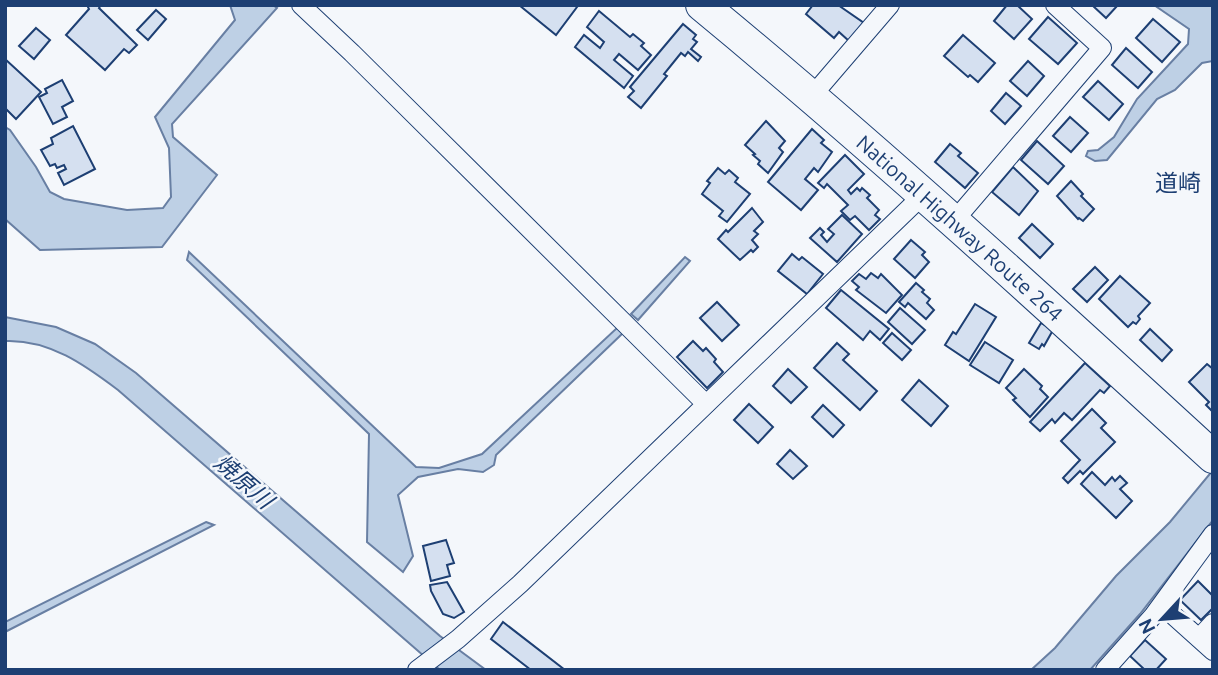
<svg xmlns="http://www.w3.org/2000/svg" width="1218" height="675" viewBox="0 0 1218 675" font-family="Ubuntu,'Noto Sans JP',sans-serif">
  <rect width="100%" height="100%" fill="#f4f7fb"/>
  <!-- water -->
  <g fill="#bed0e5" stroke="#687fa3" stroke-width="2">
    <polygon points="230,5 273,5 277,8 172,124 173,137 217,175 162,247 40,250 5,219 5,127 10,130 36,167 50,192 64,199 127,210 163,208 171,197 169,148 155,117 235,20"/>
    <polygon points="1154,5 1213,5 1213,61 1202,63 1175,90 1157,99 1107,160 1095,161 1086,156 1088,151 1098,150 1114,137 1137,99 1188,44 1189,29"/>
    <polygon points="189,252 416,467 439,468 482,454 618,327 624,332 496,455 494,465 483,472 458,469 418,477 398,495 413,556 403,572 367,542 369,434 187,260"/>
    <polygon points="685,257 690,261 638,320 631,314"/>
    <path d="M5,317L56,327L95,344L136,373L440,636L486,670H440L118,390C85,365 49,339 5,341Z"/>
    <polygon points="1213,470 1213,520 1140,614 1090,670 1031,670 1055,648 1116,576 1170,522"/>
    <polygon points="206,522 214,525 5,632 5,622"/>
  </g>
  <!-- building -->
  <g fill="#d5e0f0" stroke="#1d3f73" stroke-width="2">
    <polygon points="87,5 101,5 99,8 137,45 129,53 124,49 105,70 66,35 89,9"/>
    <polygon points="519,5 574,5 577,7 556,35"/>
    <polygon points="813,5 838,5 864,23 849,41 839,32 834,38 806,14"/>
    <polygon points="1007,5 1017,5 1032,19 1014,39 994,21"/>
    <polygon points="1092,5 1118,5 1106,18"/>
    <polygon points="156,10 166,19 148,40 137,30"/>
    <polygon points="599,11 630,37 633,34 644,43 641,46 651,55 638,70 619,54 614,60 633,76 624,88 575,47 584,35 600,48 604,42 587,27"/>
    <polygon points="1048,17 1077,43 1058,64 1029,39"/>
    <polygon points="1153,19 1180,42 1162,62 1136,38"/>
    <polygon points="683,24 696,35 693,39 697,42 691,49 701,57 698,61 688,52 685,56 681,53 664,74 667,76 641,108 628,97 634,91 630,87"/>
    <polygon points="36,28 50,40 34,59 19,46"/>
    <polygon points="963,35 995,63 978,82 970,75 968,77 944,56"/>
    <polygon points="1126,48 1152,72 1138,88 1112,65"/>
    <polygon points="5,59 41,92 16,119 5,108"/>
    <polygon points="1028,61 1044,76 1027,96 1010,81"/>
    <polygon points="62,80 73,101 62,107 67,117 53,124 39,97 47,93 45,89"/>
    <polygon points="1098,81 1123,104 1109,120 1083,97"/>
    <polygon points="1006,93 1021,106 1005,124 991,111"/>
    <polygon points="1070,117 1088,133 1071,152 1053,136"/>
    <polygon points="766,121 785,141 779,148 783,152 768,173 758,164 760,161 753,155 755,154 745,145"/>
    <polygon points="73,126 95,169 64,185 58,173 66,169 64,165 57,168 55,164 50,166 41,150 53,144 51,138"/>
    <polygon points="812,129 824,140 821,143 832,152 818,172 814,168 805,179 818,190 801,210 768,182"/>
    <polygon points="1037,141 1064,166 1048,184 1021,160"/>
    <polygon points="950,144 961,153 958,156 978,173 965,188 935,162"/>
    <polygon points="845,155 864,174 848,190 851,194 857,188 860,191 862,188 870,195 867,198 879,210 875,215 880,219 869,230 855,216 850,220 841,211 848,205 827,184 824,188 818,183"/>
    <polygon points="1013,167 1038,191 1019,215 992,192"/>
    <polygon points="718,168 725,174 729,170 738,178 735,182 750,194 727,222 719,216 723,211 702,194 710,183 707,181"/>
    <polygon points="1071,181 1083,194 1081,196 1094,209 1083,221 1079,218 1078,219 1057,196"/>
    <polygon points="752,208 763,222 754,231 758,234 752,240 758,247 753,252 751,250 740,260 718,239 726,230 728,232"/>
    <polygon points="842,215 862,234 837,262 810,238 820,228 824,232 821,235 827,242 834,234 828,229"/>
    <polygon points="1032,224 1053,244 1040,258 1019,238"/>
    <polygon points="911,240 925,252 922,255 929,262 915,278 894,259"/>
    <polygon points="792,254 799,260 802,257 823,274 807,294 778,271"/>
    <polygon points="1095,267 1108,280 1087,302 1073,289"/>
    <polygon points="871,273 878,278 881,274 902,295 886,313 856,290 859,287 852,281 859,274 866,279"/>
    <polygon points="1120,276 1150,303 1138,316 1140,319 1136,324 1133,322 1128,327 1099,299"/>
    <polygon points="916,283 924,290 922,292 930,299 927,303 934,310 926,319 908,303 905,307 899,302"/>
    <polygon points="841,290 889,329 880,340 870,331 863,340 826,308"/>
    <polygon points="717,302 739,325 722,341 700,318"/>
    <polygon points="975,304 996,317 969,361 945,345 953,332 956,334"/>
    <polygon points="900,308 925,330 912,344 888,322"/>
    <polygon points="1041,323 1053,330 1044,346 1042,344 1039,349 1029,343"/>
    <polygon points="1150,329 1172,350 1162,361 1140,340"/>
    <polygon points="892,333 911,350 902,360 883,343"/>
    <polygon points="693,341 703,351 706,348 716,359 714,362 723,372 707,388 677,357"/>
    <polygon points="985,342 1013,360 999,383 970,365"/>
    <polygon points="837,343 849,354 843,360 877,391 860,410 814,368"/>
    <polygon points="1085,363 1110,386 1104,393 1100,390 1072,420 1064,413 1055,423 1052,419 1040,431 1030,422"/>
    <polygon points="1207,364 1213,369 1213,412 1206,405 1209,402 1189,382"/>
    <polygon points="788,369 807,387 791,403 773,386"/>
    <polygon points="1024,369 1042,386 1040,389 1048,397 1030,417 1013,400 1016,398 1006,388"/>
    <polygon points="919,380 948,406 931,426 902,400"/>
    <polygon points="749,404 773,427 758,443 734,420"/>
    <polygon points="823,405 844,425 833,437 812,417"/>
    <polygon points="1092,409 1106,423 1101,428 1115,442 1083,474 1080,471 1068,483 1063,478 1080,460 1061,441"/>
    <polygon points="790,450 807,466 793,479 777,464"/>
    <polygon points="1092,472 1105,485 1112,477 1115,481 1120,476 1127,483 1120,489 1132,501 1116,518 1081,484"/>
    <polygon points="446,540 454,563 447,565 450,576 431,581 423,546"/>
    <polygon points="1198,581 1213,596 1213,608 1201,620 1180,600"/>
    <polygon points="447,582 464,612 454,618 443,614 431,591 430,585"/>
    <polygon points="503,622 565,670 531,670 491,639"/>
    <polygon points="1145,640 1166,659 1156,670 1145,670 1130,656"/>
  </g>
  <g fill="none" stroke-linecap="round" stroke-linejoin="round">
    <defs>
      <g id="street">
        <polyline points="301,5 352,53 706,404"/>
        <polyline points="812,96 890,5"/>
        <polyline points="954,221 1102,48 1055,5"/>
        <polyline points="1174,616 1213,651"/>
        <polyline points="1199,638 1213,623"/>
        <polyline points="417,670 458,639 520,584 924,194"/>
        <polyline points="1105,670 1153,616 1213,534"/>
      </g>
      <g id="highway">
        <path id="s1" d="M702,5C878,150 1045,303 1213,457"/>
      </g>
    </defs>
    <!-- street casing -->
    <use href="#street" stroke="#1d3f73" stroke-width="20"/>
    <!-- highway casing -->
    <use href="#highway" stroke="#1d3f73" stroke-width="34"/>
    <!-- street -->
    <use href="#street" stroke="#f4f7fb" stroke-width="18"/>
    <!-- highway -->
    <use href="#highway" stroke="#f4f7fb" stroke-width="32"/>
  </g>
  <g text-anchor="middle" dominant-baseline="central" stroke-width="5" stroke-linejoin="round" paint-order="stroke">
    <!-- street labels -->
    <g font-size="21" fill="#1d3f73" stroke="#f4f7fb">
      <text stroke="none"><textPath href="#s1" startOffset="341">National Highway Route 264</textPath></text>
    </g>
    <!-- neighbourhood labels -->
    <g font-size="23" fill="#1d3f73" stroke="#f4f7fb">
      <text x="1178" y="182">道崎</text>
    </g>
    <!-- water labels -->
    <g font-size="23" font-style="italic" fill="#1d3f73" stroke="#f4f7fb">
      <text transform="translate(244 481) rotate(41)">焼原川</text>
    </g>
  </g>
  <!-- border -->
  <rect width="1218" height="675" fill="none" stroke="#1d3f73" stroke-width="14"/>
  <!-- north arrow -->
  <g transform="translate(1162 619) rotate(244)" stroke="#f4f7fb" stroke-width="5" paint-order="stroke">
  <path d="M0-5L12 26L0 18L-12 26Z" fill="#1d3f73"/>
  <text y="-10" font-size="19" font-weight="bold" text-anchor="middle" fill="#1d3f73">N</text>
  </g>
</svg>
